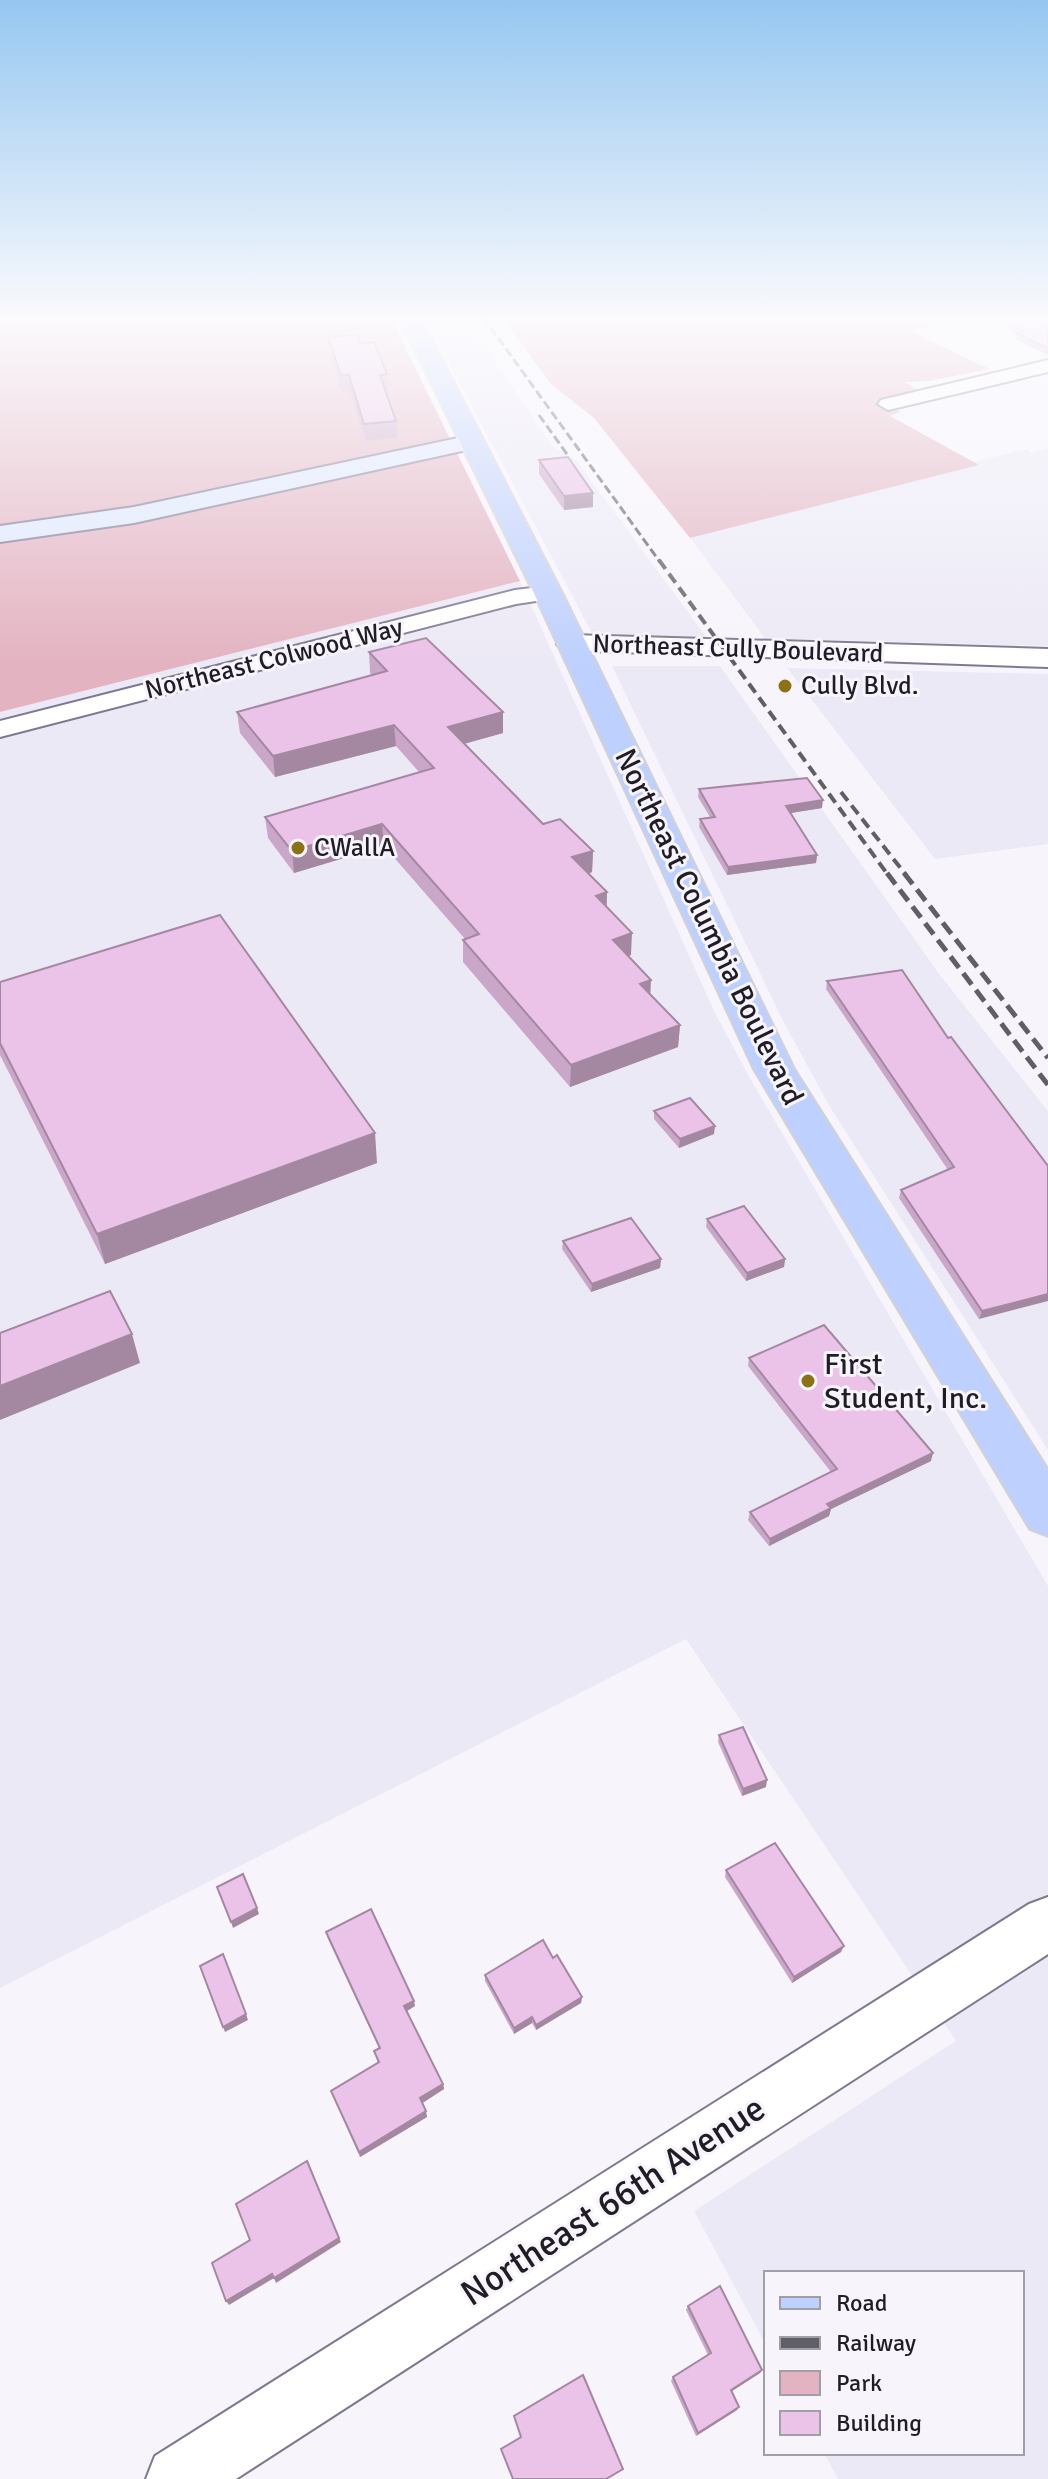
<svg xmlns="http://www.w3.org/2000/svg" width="1048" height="2479" viewBox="0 0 1048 2479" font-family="Signika,sans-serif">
  <rect width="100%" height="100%" fill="#f7f5fb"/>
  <!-- built -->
  <g fill="#ece9f6">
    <polygon points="425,317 464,317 553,447 576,460 710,642 593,635"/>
    <polygon points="1048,448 1048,646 765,638 690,538 978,465 973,462 1028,449 1030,453"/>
    <polygon points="520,581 715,1013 751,1080 1048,1586 1048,2479 838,2479 824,2453 1022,2453 1022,2273 766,2273 766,2345 694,2211 956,2041 686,1639 0,1988 0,712"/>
    <polygon points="612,666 720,666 940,975 1048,1111 1048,1450 830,1107 783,1021"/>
    <polygon points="787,668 1048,674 1048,844 935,859"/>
  </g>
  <!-- green -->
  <g fill="#e3b3c1">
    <polygon points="0,317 390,317 520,581 0,712"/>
    <polygon points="503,317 973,317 910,331 989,369 930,381 904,382 921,392 881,401 900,412 890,416 979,465 690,538 594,418 551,384"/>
  </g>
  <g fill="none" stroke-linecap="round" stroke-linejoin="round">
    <defs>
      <g id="minor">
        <polygon points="1048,360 1048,372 888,410 878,404 881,400"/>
        <polygon points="548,586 560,593 556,598 516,604 0,737 0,721 515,590"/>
        <polygon points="1048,1897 1048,1954 236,2479 146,2479 155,2456 1029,1904"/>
      </g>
      <polygon id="tertiary" points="572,635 1048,649 1048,667 562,650 557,644 562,638"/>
      <polygon id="secondary" points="472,435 484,442 480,447 134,523 0,542 0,526 134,507"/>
      <polygon id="primary" points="399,317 420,317 562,593 794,1069 1048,1470 1048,1536 1030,1529 754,1069 534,593"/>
    </defs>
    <!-- minor casing -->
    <use href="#minor" stroke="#7e7890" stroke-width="4"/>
    <!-- tertiary casing -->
    <use href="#tertiary" stroke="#7e7890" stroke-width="4"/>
    <!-- secondary casing -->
    <use href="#secondary" stroke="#7e7890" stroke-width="4"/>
    <!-- primary casing -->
    <use href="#primary" stroke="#d2d2d4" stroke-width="4"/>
    <!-- minor -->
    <use href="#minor" fill="#fff" fill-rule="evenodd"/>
    <!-- tertiary -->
    <use href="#tertiary" fill="#fff" fill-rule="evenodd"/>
    <!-- secondary -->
    <use href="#secondary" fill="#dee8fe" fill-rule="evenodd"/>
    <!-- primary -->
    <use href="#primary" fill="#bed0fd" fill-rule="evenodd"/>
    <!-- rail-far2 -->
    <g stroke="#605e66" stroke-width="3" stroke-dasharray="9 4" stroke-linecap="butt">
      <polyline points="483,317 660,562"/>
      <polyline points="539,415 569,457"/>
    </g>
    <!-- rail-far1 -->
    <g stroke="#605e66" stroke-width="4" stroke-dasharray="11 6" stroke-linecap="butt">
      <polyline points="659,560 888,875"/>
      <polyline points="841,792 906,875"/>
    </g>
    <!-- rail -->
    <g stroke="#605e66" stroke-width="5" stroke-dasharray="14 7" stroke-linecap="butt">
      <polyline points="887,873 1048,1085"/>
      <polyline points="904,873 1048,1058"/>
    </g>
  </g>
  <!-- wall -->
  <g fill="#caa7c8">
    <polygon points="1048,317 1048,355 1015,339 1016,334 1008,330 1009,324"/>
    <polygon points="328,337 361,343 387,374 388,391 385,391 396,421 397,438 366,441 350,391 342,392 329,353"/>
    <polygon points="539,460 593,507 564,510 539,474"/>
    <polygon points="369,652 503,733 464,744 543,824 593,851 592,872 589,874 607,892 607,907 631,955 629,956 650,994 680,1025 678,1047 570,1087 463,962 463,940 465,939 384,846 294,873 268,838 265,817 419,772 396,746 275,777 240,733 237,712 372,675 370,673"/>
    <polygon points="699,789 822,808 790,813 817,855 816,863 727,875 699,827 700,819 710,817 698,797"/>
    <polygon points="827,981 948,1038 1048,1166 979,1319 899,1198 901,1190 948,1170 826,989"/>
    <polygon points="0,982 377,1163 105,1264 0,1055"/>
    <polygon points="654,1111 714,1134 679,1148 654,1119"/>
    <polygon points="707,1219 785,1259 784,1267 746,1281 706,1227"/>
    <polygon points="563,1241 661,1259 660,1268 591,1292 562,1249"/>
    <polygon points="749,1358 931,1461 831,1509 829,1516 769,1546 748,1520 750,1512 831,1472 748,1366"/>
    <polygon points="719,1735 766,1787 742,1796 718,1742"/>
    <polygon points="726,1870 841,1952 792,1983 725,1877"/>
    <polygon points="326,1932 415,2006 407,2011 443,2084 444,2089 422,2103 427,2117 360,2157 331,2091 378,2063 374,2051 379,2048 328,1939"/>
    <polygon points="553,1958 582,1997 581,2003 536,2030 532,2023 514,2034 485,1981 485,1975"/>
    <polygon points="688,2306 762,2370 760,2373 732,2391 737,2410 696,2436 671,2381 673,2377 708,2355 686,2310"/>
  </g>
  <!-- shaded-wall -->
  <g fill="#a488a2">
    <polygon points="593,493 593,507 564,510 564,496"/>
    <polygon points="503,712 503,733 449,748 448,727"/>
    <polygon points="394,725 396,746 275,777 273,756"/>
    <polygon points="823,800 822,808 785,814 786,806"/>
    <polygon points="382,824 384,846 294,873 292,851"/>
    <polygon points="593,851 592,872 572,879 572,857"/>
    <polygon points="817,855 816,863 727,875 728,867"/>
    <polygon points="607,892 606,914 596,896"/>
    <polygon points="632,933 631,955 612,962 613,940"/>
    <polygon points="651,980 650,1002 640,984"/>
    <polygon points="680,1025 678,1047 570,1087 571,1065"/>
    <polygon points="715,1126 714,1134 679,1148 680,1139"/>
    <polygon points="375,1133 377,1163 105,1264 97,1234"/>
    <polygon points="661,1259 660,1268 591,1292 592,1284"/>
    <polygon points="785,1259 784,1267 746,1281 747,1273"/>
    <polygon points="1048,1294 1048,1301 979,1319 982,1311"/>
    <polygon points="132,1334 140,1363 0,1420 0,1386"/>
    <polygon points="933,1453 931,1461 831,1509 829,1516 769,1546 770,1539 827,1504"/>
    <polygon points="767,1780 766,1787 742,1796 743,1789"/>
    <polygon points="257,1908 259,1914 233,1928 231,1922"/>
    <polygon points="844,1946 841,1952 792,1983 794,1977"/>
    <polygon points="582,1997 581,2003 536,2030 536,2025"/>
    <polygon points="414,2001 415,2006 405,2012 404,2006"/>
    <polygon points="246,2014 248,2020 225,2032 223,2027"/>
    <polygon points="532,2017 532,2023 514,2034 514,2028"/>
    <polygon points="443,2084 444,2089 421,2104 420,2098"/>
    <polygon points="426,2111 427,2117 360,2157 359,2152"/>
    <polygon points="339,2238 341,2242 276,2283 274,2278"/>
    <polygon points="272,2274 274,2278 229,2305 226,2301"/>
    <polygon points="762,2370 760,2373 729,2393 731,2390"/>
    <polygon points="739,2407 737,2410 696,2436 698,2433"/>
  </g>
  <!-- building -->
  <g fill="#ebc2e8" stroke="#a488a2" stroke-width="2">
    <polygon points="1038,317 1048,317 1048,348 1016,333 1025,331 1009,324"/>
    <polygon points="358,335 361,343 374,342 387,374 380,375 396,421 364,424 349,375 341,375 328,337"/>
    <polygon points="568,457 593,493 564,496 539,460"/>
    <polygon points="426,638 503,712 448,727 543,824 560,819 593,851 572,857 607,892 596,896 632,933 613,940 651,980 640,984 680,1025 571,1065 463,940 479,934 382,824 292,851 265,817 434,768 394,725 273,756 237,712 387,671 369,652"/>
    <polygon points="807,778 823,800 786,806 817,855 728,867 700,819 715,817 699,789"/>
    <polygon points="220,915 375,1133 97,1234 0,1043 0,982"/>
    <polygon points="902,970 948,1038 951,1037 1048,1166 1048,1294 982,1311 901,1190 954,1167 827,981"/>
    <polygon points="690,1098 715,1126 680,1139 654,1111"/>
    <polygon points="744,1206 785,1259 747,1273 707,1219"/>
    <polygon points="631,1218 661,1259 592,1284 563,1241"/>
    <polygon points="110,1291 132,1334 0,1386 0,1333"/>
    <polygon points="824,1325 933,1453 827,1504 831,1508 770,1539 750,1512 837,1469 749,1358"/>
    <polygon points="743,1727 767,1780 743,1789 719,1735"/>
    <polygon points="775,1843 844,1946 794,1977 726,1870"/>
    <polygon points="243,1874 257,1908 231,1922 217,1887"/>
    <polygon points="371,1909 414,2001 404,2006 443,2084 420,2098 426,2111 359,2152 331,2091 379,2062 374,2051 380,2048 326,1932"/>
    <polygon points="543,1940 553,1958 557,1955 582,1997 536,2025 532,2017 514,2028 485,1975"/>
    <polygon points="223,1954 246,2014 223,2027 200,1966"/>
    <polygon points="307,2161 339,2238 274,2278 272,2274 226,2301 212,2263 250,2240 236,2204"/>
    <polygon points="720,2286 762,2370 731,2390 739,2407 698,2433 673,2377 711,2353 688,2306"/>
    <polygon points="583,2375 623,2469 606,2479 513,2479 501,2449 521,2437 514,2416"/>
  </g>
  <!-- sky -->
  <linearGradient id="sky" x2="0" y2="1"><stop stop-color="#96c7f1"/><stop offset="0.48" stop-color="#fbfafd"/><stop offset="1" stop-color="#fbfafd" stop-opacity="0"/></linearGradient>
  <rect width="1048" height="664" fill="url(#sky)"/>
  <!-- markers -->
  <g fill="#8c7215" stroke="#f7f5fb" stroke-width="3">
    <circle cx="785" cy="686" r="8"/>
    <circle cx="298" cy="848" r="8"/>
    <circle cx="808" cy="1381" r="8"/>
  </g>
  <g text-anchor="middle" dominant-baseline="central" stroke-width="6" stroke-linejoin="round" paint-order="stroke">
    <!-- far-street labels -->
    <g font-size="26" fill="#201d27" stroke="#f7f5fb">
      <text transform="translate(738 649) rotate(2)">Northeast Cully Boulevard</text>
      <text transform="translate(274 659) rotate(-14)">Northeast Colwood Way</text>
    </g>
    <!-- far-poi labels -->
    <g font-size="26" fill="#201d27" stroke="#f7f5fb" text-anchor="start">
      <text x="801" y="686">Cully Blvd.</text>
      <text x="314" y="848">CWallA</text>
    </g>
    <!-- street labels -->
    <g font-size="30" fill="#201d27" stroke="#f7f5fb">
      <text transform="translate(709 927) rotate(64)">Northeast Columbia Boulevard</text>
    </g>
    <!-- poi labels -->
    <g font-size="30" fill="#201d27" stroke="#f7f5fb" text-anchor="start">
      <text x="824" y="1364">First<tspan x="824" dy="34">Student, Inc.</tspan></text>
    </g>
    <!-- near-street labels -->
    <g font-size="36" fill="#201d27" stroke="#f7f5fb">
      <text transform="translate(613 2201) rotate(-33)">Northeast 66th Avenue</text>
    </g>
  </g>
  <!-- legend -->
  <rect x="764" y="2271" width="260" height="184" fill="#f7f5fb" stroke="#a19fa6" stroke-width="2"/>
  <rect x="780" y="2297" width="40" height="12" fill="#bed0fd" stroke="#a19fa6" stroke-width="2"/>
  <text x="836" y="2311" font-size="24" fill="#201d27">Road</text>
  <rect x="780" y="2337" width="40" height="12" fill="#605e66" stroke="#a19fa6" stroke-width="2"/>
  <text x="836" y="2351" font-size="24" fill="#201d27">Railway</text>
  <rect x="780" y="2371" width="40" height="24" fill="#e3b3c1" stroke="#a19fa6" stroke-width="2"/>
  <text x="836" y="2391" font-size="24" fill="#201d27">Park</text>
  <rect x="780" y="2411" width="40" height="24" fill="#ebc2e8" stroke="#a19fa6" stroke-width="2"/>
  <text x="836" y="2431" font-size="24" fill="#201d27">Building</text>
</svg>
